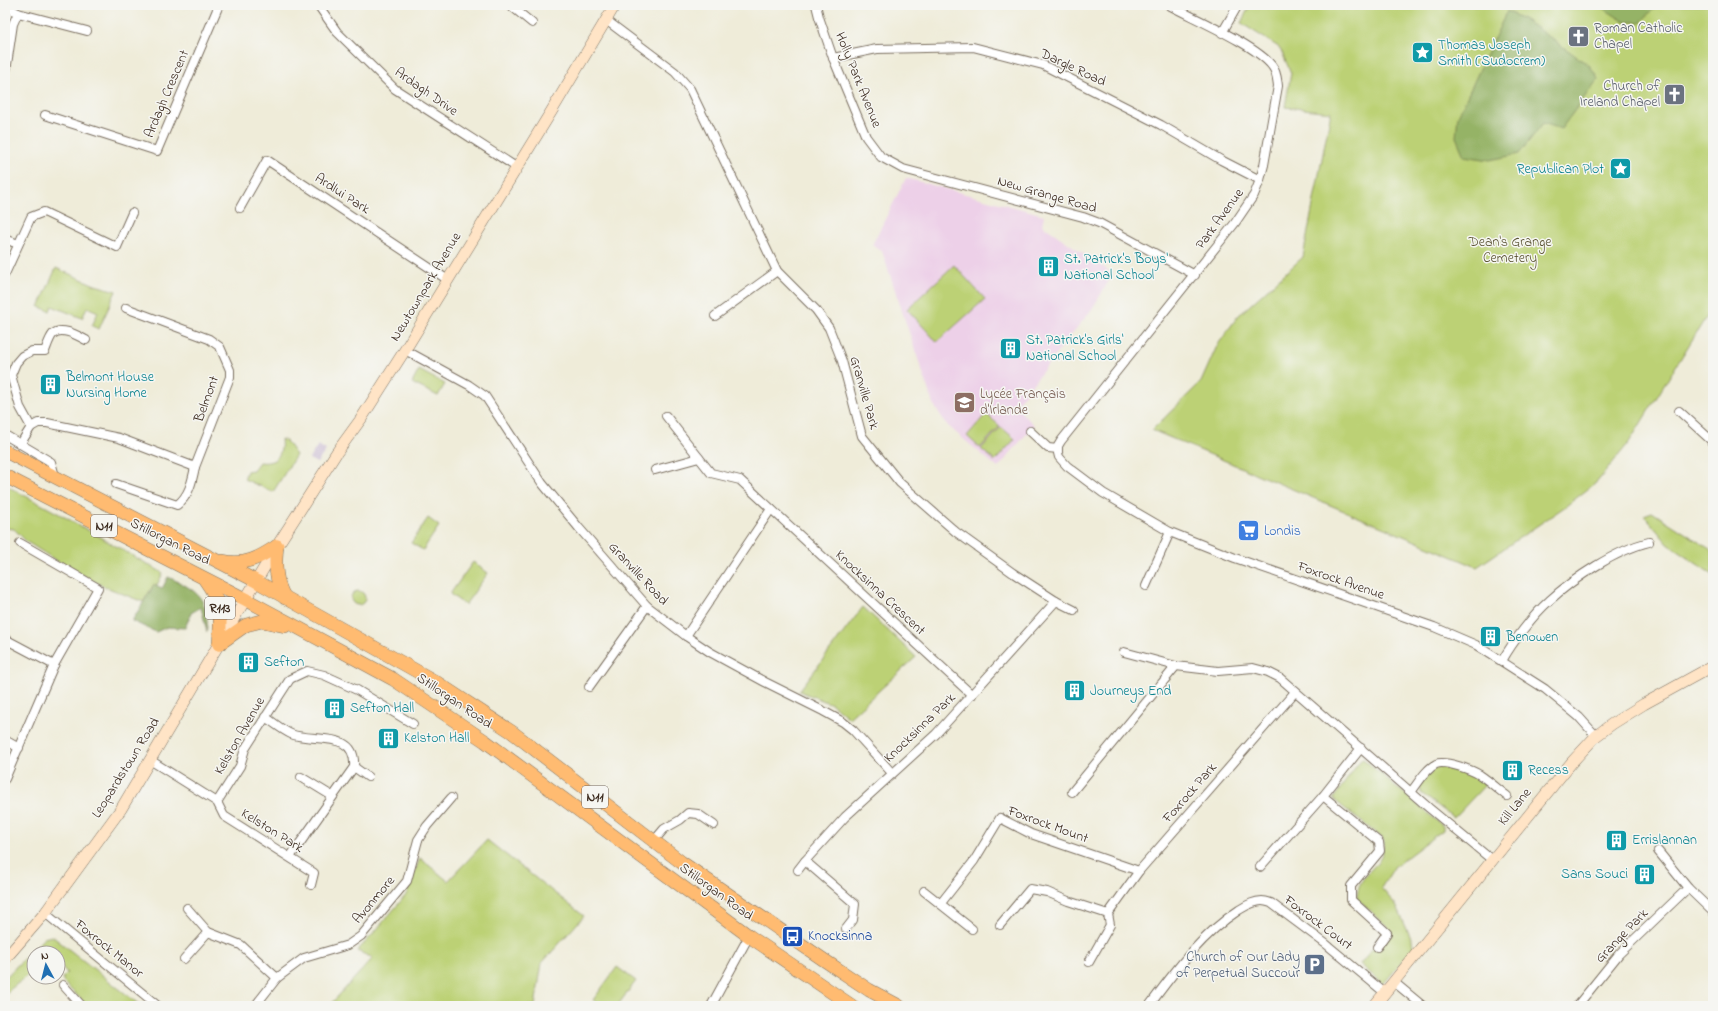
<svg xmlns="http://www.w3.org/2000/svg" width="1718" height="1011" viewBox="0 0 1718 1011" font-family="'Indie Flower',sans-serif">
  <rect width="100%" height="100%" fill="#f6f6f2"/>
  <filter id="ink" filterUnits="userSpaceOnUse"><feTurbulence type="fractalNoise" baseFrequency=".025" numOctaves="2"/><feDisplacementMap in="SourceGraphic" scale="8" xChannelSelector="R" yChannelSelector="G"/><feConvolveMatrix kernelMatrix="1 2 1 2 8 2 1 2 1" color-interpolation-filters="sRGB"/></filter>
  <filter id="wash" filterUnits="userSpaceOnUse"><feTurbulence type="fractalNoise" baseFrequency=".012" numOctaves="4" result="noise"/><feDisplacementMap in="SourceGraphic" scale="16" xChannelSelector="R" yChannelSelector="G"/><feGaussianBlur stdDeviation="0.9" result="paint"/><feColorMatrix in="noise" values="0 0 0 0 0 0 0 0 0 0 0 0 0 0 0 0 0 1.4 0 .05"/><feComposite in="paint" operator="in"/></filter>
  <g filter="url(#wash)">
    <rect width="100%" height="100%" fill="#efecd9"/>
    <!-- built -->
    <polygon fill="#edd0e8" points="906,178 1044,215 1042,225 1113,274 1092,309 1015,406 1034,425 998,468 948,426 933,404 882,251 872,245"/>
    <!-- industrial -->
    <polygon fill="#ccbed4" points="318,445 326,450 317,463 309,459"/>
    <!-- green -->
    <g fill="#bcd175" stroke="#7c7e4a">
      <polygon points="1250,5 1713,5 1713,306 1628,444 1597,482 1566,506 1477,567 1152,430 1201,382 1217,346 1238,316 1303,257 1331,112 1285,107 1291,73 1280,48 1241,23"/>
      <polygon points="954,265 985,299 937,342 907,309"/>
      <polygon points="56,268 95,285 116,291 99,329 92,326 98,312 87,307 82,318 52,306 50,311 39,307"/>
      <polygon points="419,370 445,384 438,396 412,383"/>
      <polygon points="986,414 1000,426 980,448 967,436"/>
      <polygon points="1001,427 1015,439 995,461 981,449"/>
      <path d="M281,439L286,441L296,455L273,492L244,479L247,471L253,470L259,462C276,464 283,456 281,439Z"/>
      <polygon points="5,485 63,516 163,573 157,585 154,584 143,602 101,585 57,561 27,542 14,529 5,528"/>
      <polygon points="1652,512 1713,551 1713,575 1668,544 1644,515"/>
      <polygon points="428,518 439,526 423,550 411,543"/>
      <polygon points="473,562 488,573 465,605 450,594"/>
      <circle cx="358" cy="598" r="7"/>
      <polygon points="863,607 916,657 849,718 832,704 799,691"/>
      <path d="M1362,758L1443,826V830L1395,866L1381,888L1396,905L1415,947L1383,984L1360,964L1389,928L1357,899C1356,871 1388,867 1383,839L1333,799Z"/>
      <polygon points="1443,765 1443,768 1468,771 1485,785 1454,818 1421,793 1420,786 1434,768"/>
      <polygon points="487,840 584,916 542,963 535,1006 329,1006 373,958 357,951 372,935 406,895 420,858 448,881"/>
      <polygon points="52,936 141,1006 88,1006 63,982 63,977 67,973 62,967 58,970 58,953 34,953 34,970 6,993 5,978 44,938"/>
      <polygon points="617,967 636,981 617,1006 601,1006 593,1000"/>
    </g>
    <!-- forest -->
    <g fill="#95b366" stroke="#686e42">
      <polygon points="1598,5 1657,5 1641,22 1625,22"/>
      <polygon points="1507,11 1525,20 1590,66 1598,79 1561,129 1543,123 1519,154 1490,160 1464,156 1456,137 1458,116"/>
      <path d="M168,577C197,590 209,598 207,632L201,607L191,613L185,628L167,627L156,632L132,621L154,585L162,589Z"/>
    </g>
  </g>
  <g filter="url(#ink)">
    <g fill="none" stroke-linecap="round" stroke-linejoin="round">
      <defs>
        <g id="minor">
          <polyline points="318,5 337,32 395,89 516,167"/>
          <polyline points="510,5 532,23"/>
          <polyline points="816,5 819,17 833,58 866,137 881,157 903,169 1083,217 1099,223 1195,275"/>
          <path d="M1169,5C1195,19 1256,45 1272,66C1277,72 1277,79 1278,86L1264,165L1260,180L1254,195L1235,223L1061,441L1058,446V453L1059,457L1067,466L1103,493L1170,532L1235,558L1434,627L1476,645L1545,689L1579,717L1596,736"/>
          <polyline points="5,6 18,13 87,31"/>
          <polyline points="606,20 675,72 690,89 777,271 816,310 829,328 842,361 862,436 900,483 956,532 1013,573 1056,601 1074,610"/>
          <polyline points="1222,33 1238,5"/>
          <polyline points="833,58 877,49 973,47 1043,65 1161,125 1221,160 1260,180"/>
          <polyline points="5,78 13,24 18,13"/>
          <polyline points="45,115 157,151 219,5"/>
          <polyline points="240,208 267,160 448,280"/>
          <polyline points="5,239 18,244"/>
          <polyline points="5,274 31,217 44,212 117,247 132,213"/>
          <polyline points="715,316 777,271"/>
          <polyline points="405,350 469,385 485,396 542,483 579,528 647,606 686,636 710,652 765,682 823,711 843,722 853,730 892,773"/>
          <polyline points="1679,411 1713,442"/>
          <polyline points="666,416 711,473 740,480 972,695"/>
          <polyline points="31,427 38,423 47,423 119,438 195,467 230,377 230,370 220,347 209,339 126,308"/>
          <polyline points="1030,431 1048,448 1058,449"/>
          <polyline points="5,435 51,462 55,476"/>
          <path d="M21,443L31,427L20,407L11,375L16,363L22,356L32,351H45C47,346 50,337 53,334C62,326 78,336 86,340"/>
          <polyline points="655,470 699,458"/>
          <path d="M116,484L177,505C189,496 192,482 195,467"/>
          <polyline points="1146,586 1170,532"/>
          <polyline points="686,636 771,509"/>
          <polyline points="5,639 54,665"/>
          <polyline points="1124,652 1176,666 1218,671 1253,668 1268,672 1280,678 1429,808 1492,860"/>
          <path d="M1502,661C1512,643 1533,615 1549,601C1574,578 1616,550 1649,542"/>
          <polyline points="589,687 647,606"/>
          <path d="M265,717C273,722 282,730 291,734C312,743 357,729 354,767L290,857"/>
          <polyline points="5,740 19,748"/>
          <polyline points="150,760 217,802 224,816 314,873 311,885"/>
          <polyline points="354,767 368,777"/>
          <polyline points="301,777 332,796"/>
          <polyline points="5,779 54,665 98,588 20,543"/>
          <polyline points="1072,792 1176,666"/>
          <path d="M1411,792C1418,783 1426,769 1436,764C1445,760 1472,770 1480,775C1489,781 1498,789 1507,796"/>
          <polyline points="1323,796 1379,842 1380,851 1351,886 1351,900 1387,933 1377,947"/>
          <polyline points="217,802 240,766 245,749 290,679 307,671 324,675 357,690 413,724"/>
          <polyline points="653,842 664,829 680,820 688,813 698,814 714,825"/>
          <polyline points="1658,851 1688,888 1713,912"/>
          <polyline points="805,861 855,904 853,920 846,929"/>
          <polyline points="1260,867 1323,796 1361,748"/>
          <polyline points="798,870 805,861 845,817 936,734 1056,601"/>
          <polyline points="924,891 972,929"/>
          <polyline points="941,903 974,861 1000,818 1031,834 1139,871"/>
          <polyline points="187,908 208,932 241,945 277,978"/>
          <polyline points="45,913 158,1006"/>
          <polyline points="1000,925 1030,889 1047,892 1068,901 1108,914"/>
          <polyline points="184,959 208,932"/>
          <polyline points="1089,962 1110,925 1108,914 1139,871 1295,692"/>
          <polyline points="1394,982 1423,1006"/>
          <polyline points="63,985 82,1006"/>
          <polyline points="255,1006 277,978 304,958 348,945 361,936 407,881 418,840 427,826 451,798"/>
          <polyline points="711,1006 749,936"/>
          <path d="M1149,1006C1175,971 1202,934 1239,910C1246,906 1253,901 1262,901C1264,901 1268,902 1271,903L1326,944L1385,993"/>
          <polyline points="1577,1006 1619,954 1688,888"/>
        </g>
        <g id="secondary">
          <polyline points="5,959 45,913 121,809 277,546 337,452 361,419 405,350 551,112 615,5"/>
          <polyline points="1374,1006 1572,762 1596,736 1612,724 1644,704 1713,666"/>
        </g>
        <g id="trunk">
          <polyline points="5,451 256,581 436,682 512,732 681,862 824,960 869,990 899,1006"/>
          <polyline points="5,476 245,599 393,679 485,741 749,936 852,1006"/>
          <path d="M277,546C275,564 275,582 285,598"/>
          <path d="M223,561C245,566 259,558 277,546"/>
          <path d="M205,580C223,605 221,615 219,644"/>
          <polyline points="219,644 246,625 262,621 285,626"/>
        </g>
      </defs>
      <!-- minor casing -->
      <use href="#minor" stroke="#7a6e5f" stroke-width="10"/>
      <!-- secondary casing -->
      <use href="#secondary" stroke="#7a6e5f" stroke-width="12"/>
      <!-- trunk casing -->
      <use href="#trunk" stroke="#7a6e5f" stroke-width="14"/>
      <!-- minor -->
      <use href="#minor" stroke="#fff" stroke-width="8"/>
      <!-- secondary -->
      <use href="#secondary" stroke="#ffe4c6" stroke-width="11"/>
      <!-- trunk -->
      <use href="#trunk" stroke="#ffbb71" stroke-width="13"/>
    </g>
  </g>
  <!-- icons -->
  <defs>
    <symbol id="church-square" viewBox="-11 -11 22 22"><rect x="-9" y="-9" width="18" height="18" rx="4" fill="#6b7280" stroke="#f6f6f2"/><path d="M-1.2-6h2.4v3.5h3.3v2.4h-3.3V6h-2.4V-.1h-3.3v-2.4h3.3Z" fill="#fff"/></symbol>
    <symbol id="sight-square" viewBox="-11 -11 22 22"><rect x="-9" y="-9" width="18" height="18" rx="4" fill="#0f9aa8" stroke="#f6f6f2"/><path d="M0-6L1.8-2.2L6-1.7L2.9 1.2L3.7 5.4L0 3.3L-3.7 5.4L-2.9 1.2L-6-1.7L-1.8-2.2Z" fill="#fff"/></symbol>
    <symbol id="building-square" viewBox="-11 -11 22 22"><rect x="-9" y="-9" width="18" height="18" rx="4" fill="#0f9aa8" stroke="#f6f6f2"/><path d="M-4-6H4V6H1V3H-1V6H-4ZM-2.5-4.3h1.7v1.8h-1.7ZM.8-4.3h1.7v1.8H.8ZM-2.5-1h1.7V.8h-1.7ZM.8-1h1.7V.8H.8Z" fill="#fff"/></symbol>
    <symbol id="school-square" viewBox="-11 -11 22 22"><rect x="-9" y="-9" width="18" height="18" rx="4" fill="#8d6e63" stroke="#f6f6f2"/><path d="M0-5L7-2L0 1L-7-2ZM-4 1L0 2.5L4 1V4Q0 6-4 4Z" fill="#fff"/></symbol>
    <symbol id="supermarket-square" viewBox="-11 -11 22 22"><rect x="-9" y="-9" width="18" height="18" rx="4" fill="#3f7fe0" stroke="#f6f6f2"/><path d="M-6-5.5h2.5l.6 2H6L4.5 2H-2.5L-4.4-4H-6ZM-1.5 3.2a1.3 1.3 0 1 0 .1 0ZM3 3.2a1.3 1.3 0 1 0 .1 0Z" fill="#fff"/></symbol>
    <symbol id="bus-square" viewBox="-11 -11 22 22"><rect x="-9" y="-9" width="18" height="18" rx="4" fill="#1a4fb4" stroke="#f6f6f2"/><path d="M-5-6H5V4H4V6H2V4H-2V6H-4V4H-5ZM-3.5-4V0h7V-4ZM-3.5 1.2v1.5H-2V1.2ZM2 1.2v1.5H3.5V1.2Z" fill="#fff"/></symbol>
    <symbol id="parking-square" viewBox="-11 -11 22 22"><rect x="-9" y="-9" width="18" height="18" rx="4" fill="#5c6f8a" stroke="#f6f6f2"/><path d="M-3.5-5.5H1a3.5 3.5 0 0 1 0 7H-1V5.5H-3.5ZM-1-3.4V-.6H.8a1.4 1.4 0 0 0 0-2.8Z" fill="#fff"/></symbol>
  </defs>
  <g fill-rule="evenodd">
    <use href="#church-square" x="1566" y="24" width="25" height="25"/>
    <use href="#sight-square" x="1410" y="40" width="25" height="25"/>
    <use href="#church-square" x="1662" y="82" width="25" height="25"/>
    <use href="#sight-square" x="1608" y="156" width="25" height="25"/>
    <use href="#building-square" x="1036" y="254" width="25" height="25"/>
    <use href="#building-square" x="998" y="336" width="25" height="25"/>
    <use href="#building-square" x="38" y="372" width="25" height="25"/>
    <use href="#school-square" x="952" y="390" width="25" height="25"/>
    <use href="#supermarket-square" x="1236" y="518" width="25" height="25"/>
    <use href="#building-square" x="1478" y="624" width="25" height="25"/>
    <use href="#building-square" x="236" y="650" width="25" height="25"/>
    <use href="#building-square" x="1062" y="678" width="25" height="25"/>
    <use href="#building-square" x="322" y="696" width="25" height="25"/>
    <use href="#building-square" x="376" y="726" width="25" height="25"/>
    <use href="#building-square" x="1500" y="758" width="25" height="25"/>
    <use href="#building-square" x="1604" y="828" width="25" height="25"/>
    <use href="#building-square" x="1632" y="862" width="25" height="25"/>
    <use href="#bus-square" x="780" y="924" width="25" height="25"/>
    <use href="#parking-square" x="1302" y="952" width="25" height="25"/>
  </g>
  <g text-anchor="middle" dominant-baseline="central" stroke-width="3" stroke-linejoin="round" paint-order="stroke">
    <!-- shield labels -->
    <g fill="#f6f6f2" stroke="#73675e" stroke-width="1">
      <rect x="91" y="515" width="26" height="22" rx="3"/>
      <rect x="205" y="597" width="30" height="22" rx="3"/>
      <rect x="582" y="786" width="26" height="22" rx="3"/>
    </g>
    <g font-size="13" font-weight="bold" fill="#3b2a1e">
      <text x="104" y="526">N11</text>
      <text x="220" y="608">R113</text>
      <text x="595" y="797">N11</text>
    </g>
    <!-- worship labels -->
    <g font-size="14" fill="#5b616d" stroke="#f6f6f2" text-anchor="start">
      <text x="1594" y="28">Roman Catholic<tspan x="1594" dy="16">Chapel</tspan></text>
      <text x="1660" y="86" text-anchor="end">Church of<tspan x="1660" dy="16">Ireland Chapel</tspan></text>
    </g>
    <!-- culture labels -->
    <g font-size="14" fill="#0d838f" stroke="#f6f6f2" text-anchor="start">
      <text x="1438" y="45">Thomas Joseph<tspan x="1438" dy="16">Smith (Sudocrem)</tspan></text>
      <text x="1604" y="169" text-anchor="end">Republican Plot</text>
      <text x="1064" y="259">St. Patrick's Boys'<tspan x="1064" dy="16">National School</tspan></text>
      <text x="1026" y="340">St. Patrick's Girls'<tspan x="1026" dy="16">National School</tspan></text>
      <text x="66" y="377">Belmont House<tspan x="66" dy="16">Nursing Home</tspan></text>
      <text x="1506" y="637">Benowen</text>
      <text x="264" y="662">Sefton</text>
      <text x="1090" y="691">Journeys End</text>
      <text x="350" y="708">Sefton Hall</text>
      <text x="404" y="738">Kelston Hall</text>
      <text x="1528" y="770">Recess</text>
      <text x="1632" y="840">Errislannan</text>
      <text x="1628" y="874" text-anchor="end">Sans Souci</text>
    </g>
    <!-- street labels -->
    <g font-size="14" fill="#3b2a1e" stroke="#f6f6f2">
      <text transform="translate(1073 68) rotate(25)">Dargle Road</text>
      <text transform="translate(858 80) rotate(68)">Holly Park Avenue</text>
      <text transform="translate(426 92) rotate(35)">Ardagh Drive</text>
      <text transform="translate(167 94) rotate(-67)">Ardagh Crescent</text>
      <text transform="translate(342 194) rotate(33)">Ardlui Park</text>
      <text transform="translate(1047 195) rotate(16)">New Grange Road</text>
      <text transform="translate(1220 219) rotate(-54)">Park Avenue</text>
      <text transform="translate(426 287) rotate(-59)">Newtownpark Avenue</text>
      <text transform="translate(864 393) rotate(74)">Granville Park</text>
      <text transform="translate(207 399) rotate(-70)">Belmont</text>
      <text transform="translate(170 542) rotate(27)">Stillorgan Road</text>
      <text transform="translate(638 574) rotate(47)">Granville Road</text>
      <text transform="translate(1341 581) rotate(19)">Foxrock Avenue</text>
      <text transform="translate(880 593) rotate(43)">Knocksinna Crescent</text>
      <text transform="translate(454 701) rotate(34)">Stillorgan Road</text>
      <text transform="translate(920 728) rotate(-44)">Knocksinna Park</text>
      <text transform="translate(240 736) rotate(-60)">Kelston Avenue</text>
      <text transform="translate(126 768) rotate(-58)">Leopardstown Road</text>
      <text transform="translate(1190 793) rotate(-49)">Foxrock Park</text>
      <text transform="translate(1515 807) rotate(-51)">Kill Lane</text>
      <text transform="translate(1048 825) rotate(20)">Foxrock Mount</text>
      <text transform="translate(272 831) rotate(32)">Kelston Park</text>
      <text transform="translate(716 892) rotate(36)">Stillorgan Road</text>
      <text transform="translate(374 900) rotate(-50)">Avonmore</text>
      <text transform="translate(1318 923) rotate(37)">Foxrock Court</text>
      <text transform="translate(1622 936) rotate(-46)">Grange Park</text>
      <text transform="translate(109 949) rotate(39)">Foxrock Manor</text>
    </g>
    <!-- park labels -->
    <g font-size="14" fill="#5b5434" stroke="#f6f6f2">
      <text x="1510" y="242">Dean's Grange<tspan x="1510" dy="16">Cemetery</tspan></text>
    </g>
    <!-- education labels -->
    <g font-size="14" fill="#785e54" stroke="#f6f6f2" text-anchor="start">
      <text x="980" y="394">Lycée Français<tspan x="980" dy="16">d'Irlande</tspan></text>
    </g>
    <!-- shop labels -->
    <g font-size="14" fill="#366cbe" stroke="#f6f6f2" text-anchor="start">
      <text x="1264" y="531">Londis</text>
    </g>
    <!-- transit labels -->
    <g font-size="14" fill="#164399" stroke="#f6f6f2" text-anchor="start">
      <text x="808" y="936">Knocksinna</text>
    </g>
    <!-- service labels -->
    <g font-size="14" fill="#4e5e75" stroke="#f6f6f2" text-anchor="end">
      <text x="1300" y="957">Church of Our Lady<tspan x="1300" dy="16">of Perpetual Succour</tspan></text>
    </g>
  </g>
  <!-- margin -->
  <rect width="1718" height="1011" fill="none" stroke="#f6f6f2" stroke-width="20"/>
  <!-- north arrow -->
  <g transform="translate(46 965) rotate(353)"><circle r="19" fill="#f6f6f2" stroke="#aba49d"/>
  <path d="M0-3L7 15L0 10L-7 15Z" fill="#1f6fb2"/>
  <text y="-6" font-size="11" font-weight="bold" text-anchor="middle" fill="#3b2a1e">N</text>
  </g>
</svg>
